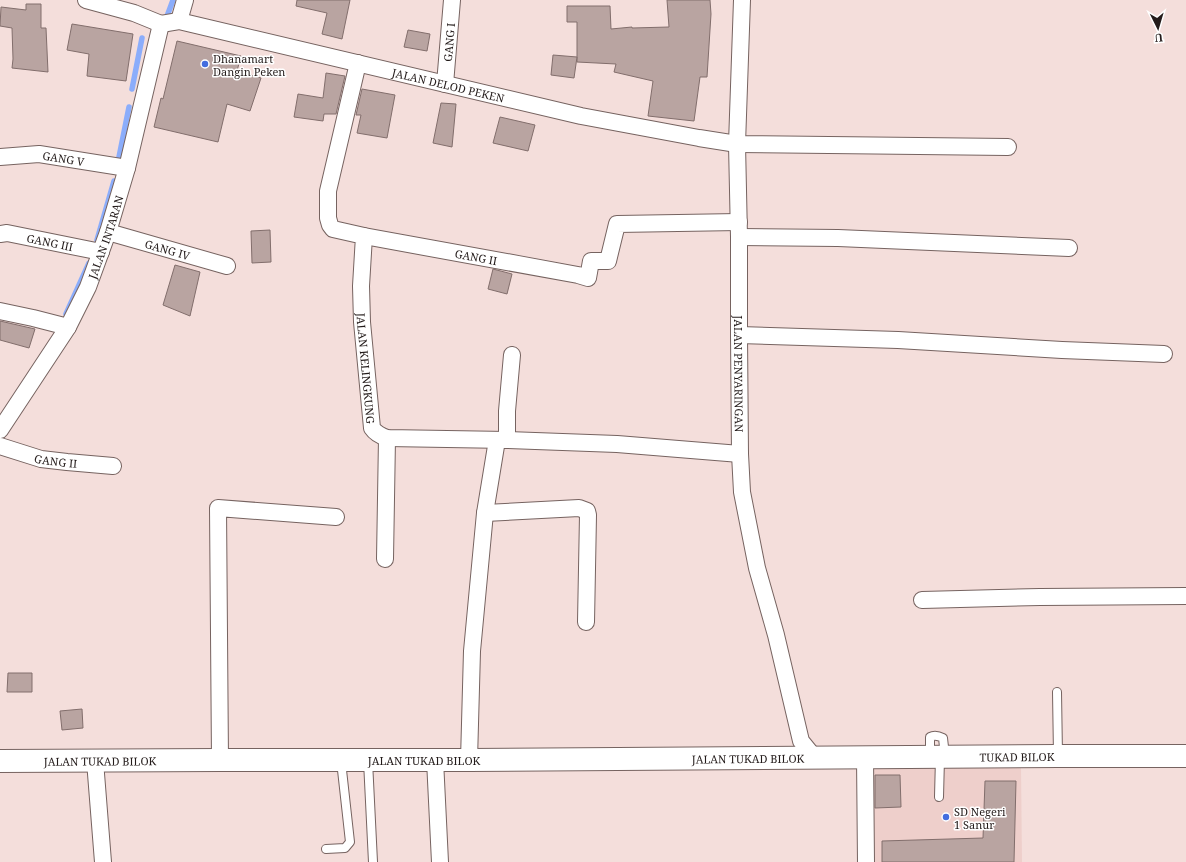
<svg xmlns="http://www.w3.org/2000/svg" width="1186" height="862" viewBox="0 0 1186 862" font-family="'Noto Serif',serif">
  <rect width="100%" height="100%" fill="#f4dedb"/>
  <!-- built -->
  <polygon fill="#eecfcb" points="1021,766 1022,862 870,862 870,772 877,767"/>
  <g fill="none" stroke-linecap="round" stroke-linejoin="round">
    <!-- stream -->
    <g stroke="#8badfb" stroke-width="5.5">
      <polyline points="164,19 166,19 173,0"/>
      <polyline points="132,89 142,38"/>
      <polyline points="118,162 129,107"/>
      <polyline points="97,240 114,181"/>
      <polyline points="66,314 89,263"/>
    </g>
  </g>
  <!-- building -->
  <g fill="#b9a4a1" stroke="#826e6c">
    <polygon points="297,0 350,0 342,39 322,34 327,13 296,6"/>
    <polygon points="667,0 710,0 711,14 707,77 700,77 694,121 648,116 653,81 614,72 616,64 577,62 577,22 567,22 567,6 610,6 611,29 632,27 632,28 669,27"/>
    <polygon points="26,4 41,4 41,28 46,28 48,72 12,68 13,59 12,28 0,26 1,7 26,10"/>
    <polygon points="72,24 133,34 126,81 87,76 89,54 67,50"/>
    <polygon points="408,30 430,34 427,51 404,47"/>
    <polygon points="177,41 241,56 237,71 261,78 250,111 227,104 218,142 154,127 161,98 163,99"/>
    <polygon points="553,55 577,57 574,78 551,75"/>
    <polygon points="326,73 345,76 336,114 324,114 323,121 294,117 298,94 323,98"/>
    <polygon points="362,89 395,95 387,138 357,133 361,115 356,115"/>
    <polygon points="441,103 456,104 452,147 433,143"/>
    <polygon points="500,117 535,125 528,151 493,143"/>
    <polygon points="270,230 271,262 252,263 251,231"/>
    <polygon points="175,265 200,272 190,316 163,305"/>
    <polygon points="493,269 512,274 507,294 488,289"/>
    <polygon points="0,321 35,329 29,348 0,340"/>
    <polygon points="8,673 32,673 32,692 7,692"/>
    <polygon points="82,709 83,728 62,730 60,711"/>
    <polygon points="875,775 900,775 901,807 875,808"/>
    <polygon points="985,781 1016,781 1014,862 882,862 882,841 983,838"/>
  </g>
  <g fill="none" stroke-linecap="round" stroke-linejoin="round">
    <defs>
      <g id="lane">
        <polyline points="1057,692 1058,755"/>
        <path d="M930,756V737C934,735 939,736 943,738L945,756"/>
        <polyline points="368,761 373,862"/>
        <polyline points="939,797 940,758"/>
        <polyline points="326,849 345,848 350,842 341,761"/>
      </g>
      <g id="street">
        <polyline points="86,0 134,13 161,24"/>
        <path id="s1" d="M742,0L737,144L739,237V335L740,454L742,492L757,568L776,635L801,741L814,757"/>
        <polyline points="179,21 185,0"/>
        <path id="s2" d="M161,24L179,21L581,116L699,138L737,144L1008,147"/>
        <path id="s3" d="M358,63L328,191V218L330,225L333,229L364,236L361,286L362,322L372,428C376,434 381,436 387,438L507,440L617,444L740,454"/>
        <path id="s4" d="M445,84L452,0"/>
        <path id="s5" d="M0,157L39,154L127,168"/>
        <path id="s6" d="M108,232L227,266"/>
        <path id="s7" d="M0,234L7,233L101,252"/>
        <path id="s8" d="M364,236L578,275L588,278L591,261H608L617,224L739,222"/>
        <polyline points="739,237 838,238 1069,248"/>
        <polyline points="0,311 33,318 68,327"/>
        <polyline points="739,335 898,340 1062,350 1164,354"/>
        <path id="s9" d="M0,430L68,327L88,287L108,232L127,168L161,24"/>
        <polyline points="507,440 507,411 512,355"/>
        <path id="s10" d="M0,446L41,459L67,462L113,466"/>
        <polyline points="485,513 579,508 587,511 588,515 586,622"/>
        <polyline points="385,559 387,438"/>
        <polyline points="922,600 1040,597 1186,596"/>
        <polyline points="865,757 866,862"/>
        <polyline points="220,760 218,508 336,517"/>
        <polyline points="435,760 440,862"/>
        <polyline points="469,760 472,651 485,513 497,440"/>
        <polyline points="95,761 103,862"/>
      </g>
      <g id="secondary">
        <path id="s11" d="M0,761L220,760H469L1058,756H1186"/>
      </g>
    </defs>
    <!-- lane casing -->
    <use href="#lane" stroke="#766360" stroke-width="10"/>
    <!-- street casing -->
    <use href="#street" stroke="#766360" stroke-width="18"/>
    <!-- secondary casing -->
    <use href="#secondary" stroke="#766360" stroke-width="24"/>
    <!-- lane -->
    <use href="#lane" stroke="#fff" stroke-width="8"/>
    <!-- street -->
    <use href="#street" stroke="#fff" stroke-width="16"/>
    <!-- secondary -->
    <use href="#secondary" stroke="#fff" stroke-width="22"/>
  </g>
  <!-- markers -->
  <g fill="#436ddf" stroke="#fff" stroke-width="1.5">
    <circle cx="205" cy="64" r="4"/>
    <circle cx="946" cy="817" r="4"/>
  </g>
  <g text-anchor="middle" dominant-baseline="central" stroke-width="3" stroke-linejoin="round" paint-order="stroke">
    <!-- street labels -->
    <g font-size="11" fill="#231b1a" stroke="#fff">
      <text stroke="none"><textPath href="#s4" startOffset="42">GANG I</textPath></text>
      <text stroke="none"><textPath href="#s2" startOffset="295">JALAN DELOD PEKEN</textPath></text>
      <text stroke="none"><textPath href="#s5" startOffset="64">GANG V</textPath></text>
      <text stroke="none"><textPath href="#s9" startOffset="221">JALAN INTARAN</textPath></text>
      <text stroke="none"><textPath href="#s7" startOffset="51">GANG III</textPath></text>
      <text stroke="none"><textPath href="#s6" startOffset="62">GANG IV</textPath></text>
      <text stroke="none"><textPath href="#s8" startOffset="114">GANG II</textPath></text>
      <text stroke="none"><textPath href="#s3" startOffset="335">JALAN KELINGKUNG</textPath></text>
      <text stroke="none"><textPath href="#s1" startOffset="374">JALAN PENYARINGAN</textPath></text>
      <text stroke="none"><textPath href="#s10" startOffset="58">GANG II</textPath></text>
      <text stroke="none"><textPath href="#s11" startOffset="1017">TUKAD BILOK</textPath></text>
      <text stroke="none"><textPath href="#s11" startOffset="748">JALAN TUKAD BILOK</textPath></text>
      <text stroke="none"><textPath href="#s11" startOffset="424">JALAN TUKAD BILOK</textPath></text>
      <text stroke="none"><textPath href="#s11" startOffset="100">JALAN TUKAD BILOK</textPath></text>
    </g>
    <!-- poi labels -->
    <g font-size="11" fill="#231b1a" stroke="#fff" text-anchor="start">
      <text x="213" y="58">Dhanamart<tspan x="213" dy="13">Dangin Peken</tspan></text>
      <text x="954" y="811">SD Negeri<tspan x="954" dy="13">1 Sanur</tspan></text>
    </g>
  </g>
  <!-- north arrow -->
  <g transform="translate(1158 28) rotate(175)" stroke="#ffffff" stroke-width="3" paint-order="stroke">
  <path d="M0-3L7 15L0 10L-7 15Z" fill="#231b1a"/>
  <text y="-6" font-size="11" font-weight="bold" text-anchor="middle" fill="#231b1a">U</text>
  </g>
</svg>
